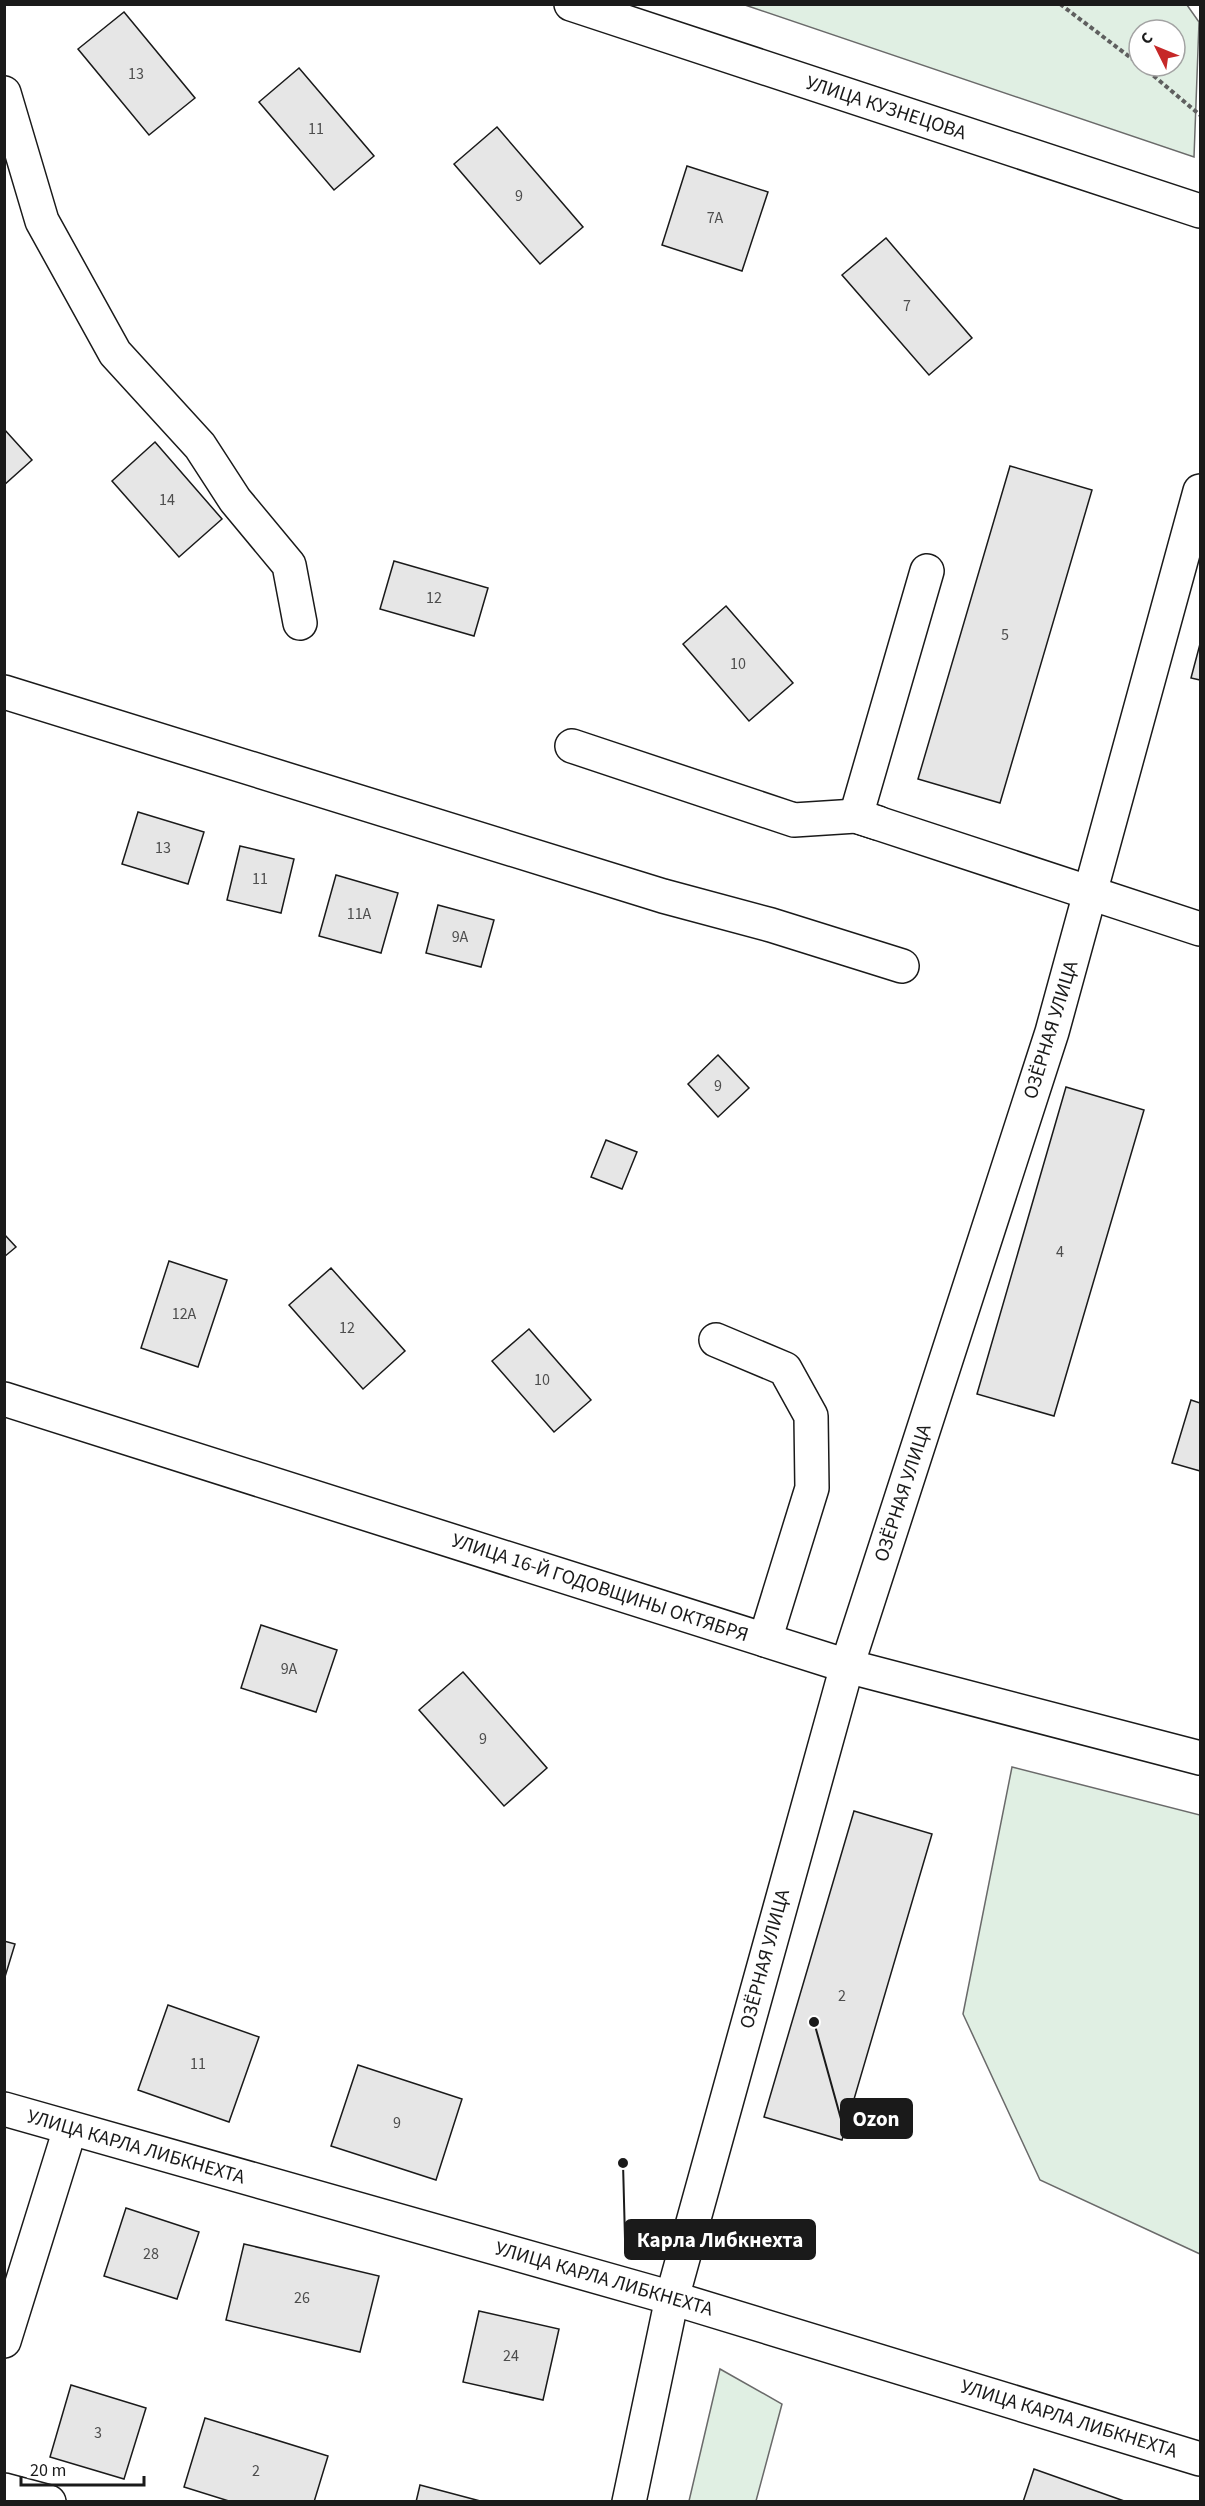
<svg xmlns="http://www.w3.org/2000/svg" width="1205" height="2506" viewBox="0 0 1205 2506" font-family="'Source Sans 3',sans-serif">
  <rect width="100%" height="100%" fill="#fff"/>
  <!-- green -->
  <g fill="#e0efe3" stroke="#6a6a6a" stroke-width="1.5" fill-rule="evenodd">
    <path d="M745,5H1187L1199,22L1194,157ZM1139,30H1175V66H1139Z"/>
    <polygon points="1012,1767 1200,1815 1200,2254 1040,2180 963,2014"/>
    <polygon points="720,2369 782,2404 756,2501 689,2501"/>
  </g>
  <!-- building -->
  <g fill="#e6e6e6" stroke="#1a1a1a" stroke-width="1.5">
    <polygon points="124,12 195,98 149,135 78,49"/>
    <polygon points="299,68 374,156 334,190 259,102"/>
    <polygon points="497,127 583,227 540,264 454,164"/>
    <polygon points="687,166 768,192 742,271 662,245"/>
    <polygon points="886,238 972,338 929,375 842,275"/>
    <polygon points="4,429 32,460 4,485"/>
    <polygon points="155,442 222,519 179,557 112,481"/>
    <polygon points="1010,466 1092,490 1000,803 918,779"/>
    <polygon points="394,561 488,588 474,636 380,609"/>
    <polygon points="726,606 793,683 749,721 683,644"/>
    <polygon points="1200,644 1200,680 1191,678"/>
    <polygon points="138,812 204,832 188,884 122,864"/>
    <polygon points="240,846 294,859 281,913 227,900"/>
    <polygon points="336,875 398,893 381,953 319,936"/>
    <polygon points="438,905 494,920 481,967 426,953"/>
    <polygon points="718,1055 749,1088 718,1117 688,1084"/>
    <polygon points="1066,1087 1144,1110 1054,1416 977,1394"/>
    <polygon points="606,1140 637,1152 622,1189 591,1177"/>
    <polygon points="4,1234 16,1247 4,1257"/>
    <polygon points="169,1261 227,1280 198,1367 141,1348"/>
    <polygon points="331,1268 405,1351 363,1389 289,1305"/>
    <polygon points="529,1329 591,1400 554,1432 492,1361"/>
    <polygon points="1191,1400 1200,1403 1200,1471 1172,1463"/>
    <polygon points="261,1625 337,1650 316,1712 241,1688"/>
    <polygon points="463,1672 547,1768 504,1806 419,1710"/>
    <polygon points="854,1811 932,1834 842,2140 764,2117"/>
    <polygon points="4,1941 15,1944 4,1980"/>
    <polygon points="168,2005 259,2037 229,2122 138,2090"/>
    <polygon points="358,2065 462,2099 436,2180 331,2146"/>
    <polygon points="126,2208 199,2232 177,2299 104,2276"/>
    <polygon points="244,2244 379,2276 360,2352 226,2320"/>
    <polygon points="479,2311 559,2329 543,2400 463,2382"/>
    <polygon points="71,2385 146,2408 124,2479 50,2457"/>
    <polygon points="205,2418 328,2456 314,2502 232,2502 184,2487"/>
    <polygon points="1034,2469 1127,2502 1023,2502"/>
    <polygon points="420,2485 484,2502 416,2502"/>
  </g>
  <g fill="none" stroke-linecap="round" stroke-linejoin="round">
    <defs>
      <g id="minor">
        <polyline points="571,4 1200,211"/>
        <polyline points="4,93 42,221 115,353 200,446 235,500 289,565 300,623"/>
        <polyline points="4,692 663,896 771,925 902,966"/>
        <polyline points="572,746 794,820 856,816 1200,929"/>
        <polyline points="878,823 856,816 927,571"/>
        <polyline points="716,1340 785,1369 811,1416 812,1488 765,1640"/>
        <polyline points="4,1399 847,1666 1200,1758"/>
        <polyline points="4,2109 672,2298 1200,2459"/>
        <polyline points="4,2341 70,2129"/>
        <polyline points="4,2490 49,2502"/>
        <polyline points="629,2502 672,2298 847,1666 1052,1032 1200,491"/>
      </g>
    </defs>
    <!-- minor casing -->
    <use href="#minor" stroke="#1a1a1a" stroke-width="36"/>
    <!-- path -->
    <g stroke="#5f5f5f" stroke-width="4" stroke-dasharray="4.5 3" stroke-linecap="butt">
      <polyline points="1060,4 1139,64"/>
      <polyline points="1142,66 1200,115"/>
    </g>
    <!-- minor -->
    <use href="#minor" stroke="#fff" stroke-width="33"/>
  </g>
  <g text-anchor="middle" dominant-baseline="central" stroke-width="4.5" stroke-linejoin="round" paint-order="stroke">
    <!-- number labels -->
    <g font-size="16" fill="#4d4d4d">
      <text x="136" y="74">13</text>
      <text x="316" y="129">11</text>
      <text x="519" y="196">9</text>
      <text x="715" y="218">7А</text>
      <text x="907" y="306">7</text>
      <text x="167" y="500">14</text>
      <text x="434" y="598">12</text>
      <text x="1005" y="635">5</text>
      <text x="738" y="664">10</text>
      <text x="163" y="848">13</text>
      <text x="260" y="879">11</text>
      <text x="359" y="914">11А</text>
      <text x="460" y="937">9А</text>
      <text x="718" y="1086">9</text>
      <text x="1060" y="1252">4</text>
      <text x="184" y="1314">12А</text>
      <text x="347" y="1328">12</text>
      <text x="542" y="1380">10</text>
      <text x="289" y="1669">9А</text>
      <text x="483" y="1739">9</text>
      <text x="842" y="1996">2</text>
      <text x="198" y="2064">11</text>
      <text x="397" y="2123">9</text>
      <text x="151" y="2254">28</text>
      <text x="302" y="2298">26</text>
      <text x="511" y="2356">24</text>
      <text x="98" y="2433">3</text>
      <text x="256" y="2471">2</text>
    </g>
    <!-- street labels -->
    <g font-size="20" fill="#1a1a1a" stroke="#fff">
      <text transform="translate(886 108) rotate(18)">УЛИЦА КУЗНЕЦОВА</text>
      <text transform="translate(1051 1030) rotate(-73)">ОЗЁРНАЯ УЛИЦА</text>
      <text transform="translate(903 1493) rotate(-72)">ОЗЁРНАЯ УЛИЦА</text>
      <text transform="translate(600 1588) rotate(18)">УЛИЦА 16-Й ГОДОВЩИНЫ ОКТЯБРЯ</text>
      <text transform="translate(765 1959) rotate(-75)">ОЗЁРНАЯ УЛИЦА</text>
      <text transform="translate(136 2147) rotate(16)">УЛИЦА КАРЛА ЛИБКНЕХТА</text>
      <text transform="translate(604 2279) rotate(16)">УЛИЦА КАРЛА ЛИБКНЕХТА</text>
      <text transform="translate(1069 2419) rotate(17)">УЛИЦА КАРЛА ЛИБКНЕХТА</text>
    </g>
  </g>
  <!-- callouts -->
  <path fill="none" stroke="#1a1a1a" stroke-width="2" d="M814 2022L841 2119M623 2163L625 2239"/>
  <g fill="#1a1a1a" stroke="#fff" stroke-width="2">
    <circle cx="814" cy="2022" r="6"/>
    <circle cx="623" cy="2163" r="6"/>
  </g>
  <g fill="#1a1a1a" stroke="#1a1a1a" stroke-width="2">
    <rect x="841" y="2099" width="71" height="39" rx="6"/>
    <rect x="625" y="2220" width="190" height="39" rx="6"/>
  </g>
  <g font-size="21" text-anchor="middle" font-weight="bold" fill="#fff">
    <text x="876" y="2126">Ozon</text>
    <text x="720" y="2247">Карла Либкнехта</text>
  </g>
  <!-- border -->
  <rect width="1205" height="2506" fill="none" stroke="#1a1a1a" stroke-width="12"/>
  <!-- north arrow -->
  <g transform="translate(1157 48) rotate(313)"><circle r="28" fill="#ffffff" stroke="#a3a3a3" stroke-width="1.5"/>
  <path d="M0-4.5L10 22L0 15L-10 22Z" fill="#c62828"/>
  <text y="-9" font-size="16" font-weight="bold" text-anchor="middle" fill="#1a1a1a">С</text>
  </g>
  <!-- scale -->
  <path d="M21 2476v9h123v-9" fill="none" stroke="#1a1a1a" stroke-width="3"/>
  <text x="30" y="2476" font-size="18" fill="#1a1a1a" stroke="#ffffff" stroke-width="4.5" paint-order="stroke">20 m</text>
</svg>
